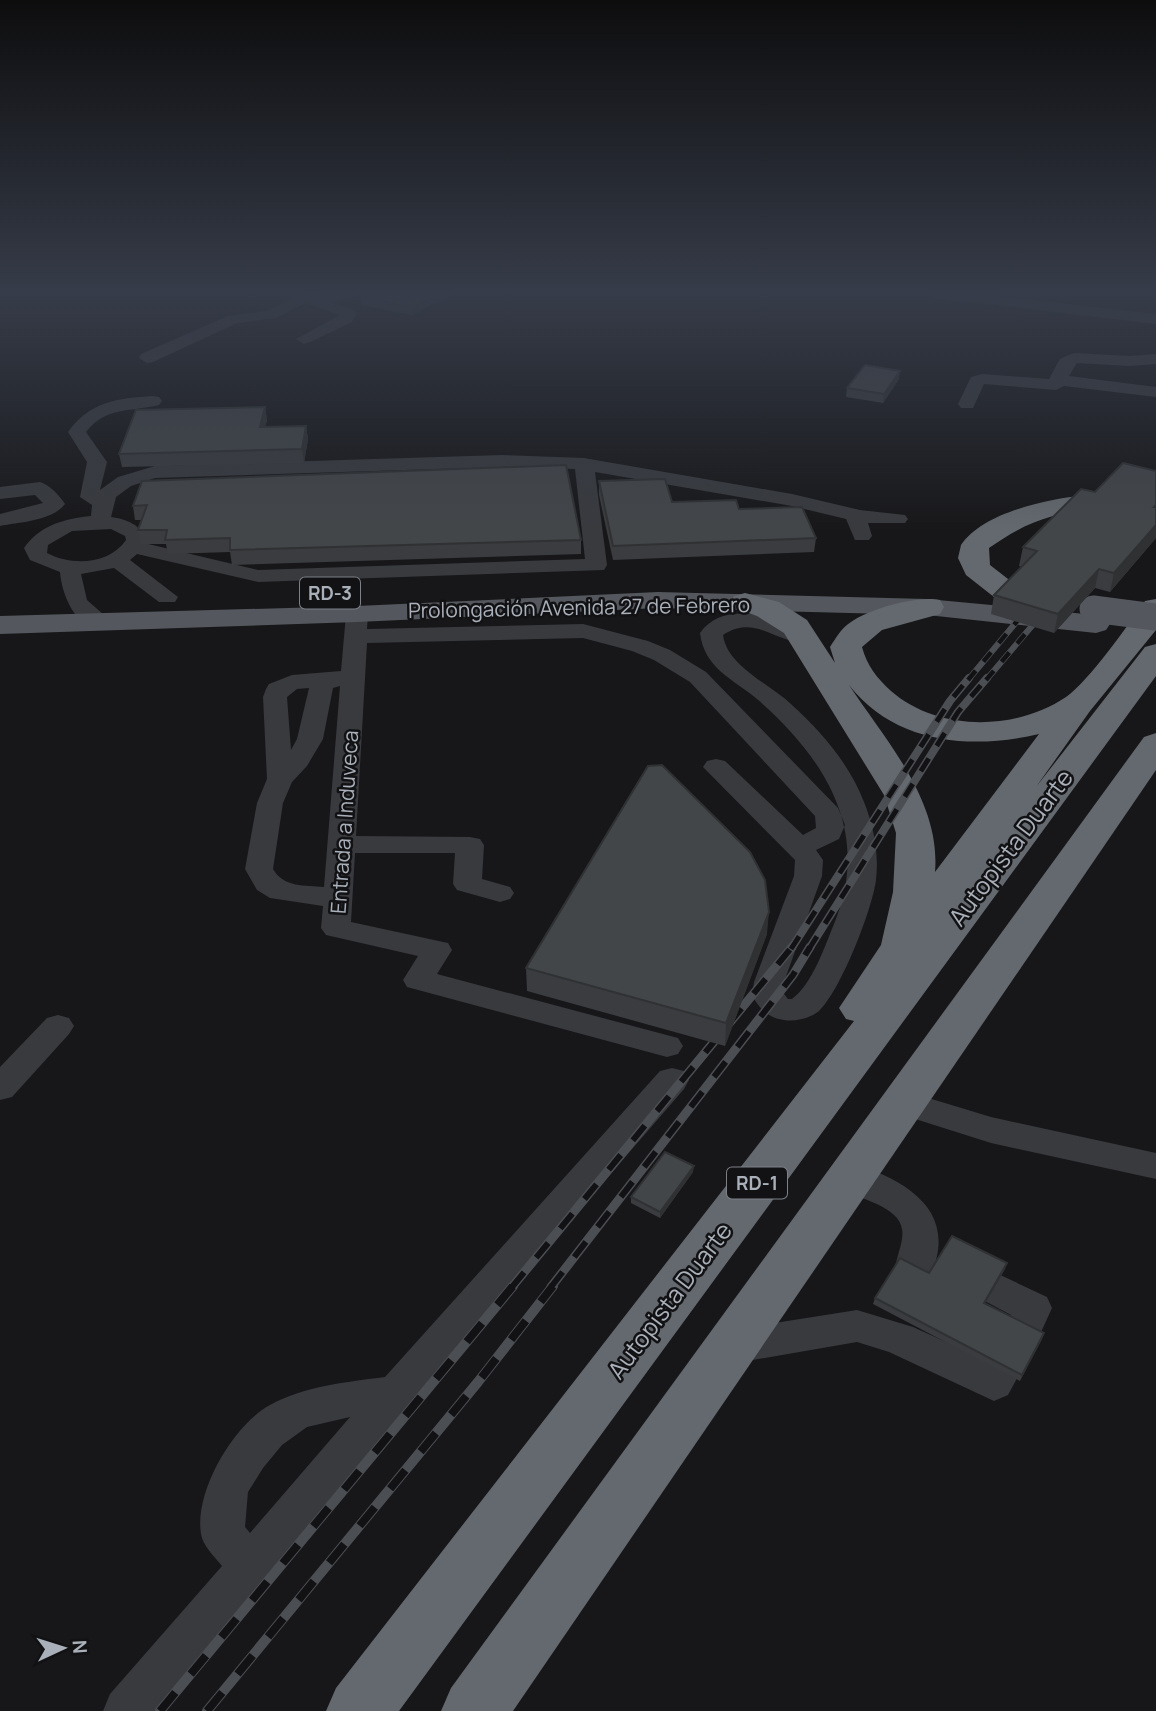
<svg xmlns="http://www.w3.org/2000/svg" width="1156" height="1711" viewBox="0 0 1156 1711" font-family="Manrope,sans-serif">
  <rect width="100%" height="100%" fill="#171719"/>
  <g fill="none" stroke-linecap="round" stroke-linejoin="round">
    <!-- minor -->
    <g fill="#383a3e" fill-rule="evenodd">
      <polygon points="359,293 357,296 329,302 355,310 357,313 352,322 310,342 304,344 296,339 340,315 305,303 276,318 237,323 153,362 147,363 139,358 141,354 228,316 266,311 297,296"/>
      <polygon points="928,293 971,293 1156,314 1156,324 936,298"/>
      <polygon points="1074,353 1130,356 1156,354 1156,364 1130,366 1077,363 1069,376 1156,387 1156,397 1064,386 1056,390 984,384 973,408 961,408 958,404 971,377 982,374 1049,379 1060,359"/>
      <path d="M153,396L159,397L162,401L159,405C131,412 106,406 86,432L107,462L100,490L118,477L155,466L502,455L584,458L792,494L860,510L905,515L908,519L905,523H868L872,536L869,540H855L846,519L792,506L595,472L607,565L604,570L258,582L137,554L130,560L178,597L175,602H159L114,568L81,574L87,600L112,622L109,627C77,635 62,596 60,572L30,560L24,548C40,525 64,519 91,516L92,505L80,497L87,462L68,432C89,402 118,398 153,396ZM502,467L575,469L585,559L258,570L144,543L146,540C142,525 126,519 111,517L116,497L131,486L155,478ZM111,529L125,536L126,540C109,565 71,566 47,553L48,545L72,531Z"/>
      <path d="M40,482C50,485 59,495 65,504C52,521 20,522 0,526V514L43,503L35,495L0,499V487Z"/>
      <path d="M357,607L365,609L368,614L367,629L583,624L648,641L670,650L706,672L838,808L845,825L839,839L816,850L823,860L822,876L784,982V994L788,999H792C813,983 824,948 834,924C872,833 826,759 757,699C733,679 704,668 700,633C724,598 779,618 809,631L813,636L809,641C779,648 757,612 723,635C727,666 770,684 792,705C821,731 850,765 864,802C874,827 879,853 876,880C872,910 841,990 819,1011C811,1018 795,1022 784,1020C768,1018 761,1010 752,996L754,982L794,876L795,860L703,767L707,761L716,759L725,761L803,835L816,828L815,816L690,682L654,660L632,651L583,638L367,643L356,836L470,837L480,839L484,845L482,879L510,887L514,893L510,899L500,902L457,890L453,884L455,853H355L351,922L448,943L452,950L437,974L678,1038L683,1046L678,1054L667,1057L407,987L403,980L418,956L326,935L321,928L323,906L270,898L257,890L245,869L257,803L267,779L263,697L266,689L269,684L292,675L341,671L346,614L349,609ZM340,686L324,887C305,885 284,888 273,869L283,803L292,782L307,766L323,739L333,688ZM309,688L297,739L291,750L287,697L297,689Z"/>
      <polygon points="58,1015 69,1018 74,1026 69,1034 12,1097 0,1100 0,1067 47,1018"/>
      <path d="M672,1068L684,1071L689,1080L684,1089L410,1406L158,1711H103L110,1694L222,1566C214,1556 203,1546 201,1534C194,1492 233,1425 270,1405C305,1386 347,1382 385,1377L660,1071ZM350,1417L250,1533L245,1527L248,1492L263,1468L282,1445L307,1427Z"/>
      <polygon points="902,1090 991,1117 1156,1153 1156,1179 991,1143 890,1111 885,1102 890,1093"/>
      <path d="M850,1162C909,1181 963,1213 927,1283L914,1287L901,1283C899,1280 896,1277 896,1273C893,1256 911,1236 897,1218C880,1198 844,1199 832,1176L838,1166Z"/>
      <polygon points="994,1272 1047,1297 1052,1308 1037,1341 1023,1345 1009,1341 1004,1329 1011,1315 981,1299 975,1288 981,1277"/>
      <polygon points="857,1310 913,1327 986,1360 1001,1354 1015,1359 1021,1371 1008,1395 994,1401 889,1352 857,1342 730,1364 716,1359 710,1347 716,1335 730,1330"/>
    </g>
    <!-- major -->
    <polygon fill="#54575d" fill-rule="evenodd" points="658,592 927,599 1096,615 1106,618 1110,624 1106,630 1096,633 927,615 658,608 357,622 0,634 0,616 357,606"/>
    <!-- highway -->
    <g fill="#64696f" fill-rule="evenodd">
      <path d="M1086,495L1109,496L1156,506V523C1088,506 1048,506 989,548L990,565L1030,596L1034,602L1030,608L1019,611L1008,608L966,575L958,558L961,545C983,512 1048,499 1086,495Z"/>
      <path d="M745,593L779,602L807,620L835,663L830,647C836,638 841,628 851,622C869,609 918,595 940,600L944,607L940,614L882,630L862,647C867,666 877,678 891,691C938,732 1016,731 1066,697C1090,680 1127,626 1145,601L1156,599V630L1090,711L1036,787L1145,647L1156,644V676L399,1711H326L336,1688L854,1021L846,1019L839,1008L881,945L893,892L896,833L884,795L784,633L757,616L734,608L730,602L734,596ZM849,685C895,744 971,750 1039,734L935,872C941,801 886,741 849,685Z"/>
      <polygon points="1156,733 1156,770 513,1711 441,1711 451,1688 1144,737"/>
    </g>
    <defs>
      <g id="rail-far3">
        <polyline points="968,680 1028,608"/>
        <polyline points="986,680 1043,613"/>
      </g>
      <g id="rail-far2">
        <polyline points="791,949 950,701 969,678"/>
        <polyline points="809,949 958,712 987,678"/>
      </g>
      <g id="rail-far1">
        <polyline points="512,1287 792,947"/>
        <polyline points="551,1287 793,975 810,947"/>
      </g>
      <g id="rail">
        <polyline points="160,1711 513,1286"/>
        <polyline points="207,1711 478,1382 553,1286"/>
      </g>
    </defs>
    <!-- rail-far3 casing -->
    <use href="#rail-far3" stroke="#4b4e53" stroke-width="6"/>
    <!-- rail-far2 casing -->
    <use href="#rail-far2" stroke="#4b4e53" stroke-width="8"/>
    <!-- rail-far1 casing -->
    <use href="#rail-far1" stroke="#4b4e53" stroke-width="9"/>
    <!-- rail casing -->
    <use href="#rail" stroke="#4b4e53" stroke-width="10"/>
    <!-- rail-far3 -->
    <use href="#rail-far3" stroke="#121214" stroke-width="4.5" stroke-dasharray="12" stroke-linecap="butt"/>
    <!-- rail-far2 -->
    <use href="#rail-far2" stroke="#121214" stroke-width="5" stroke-dasharray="15" stroke-linecap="butt"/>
    <!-- rail-far1 -->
    <use href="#rail-far1" stroke="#121214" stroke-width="6" stroke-dasharray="19" stroke-linecap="butt"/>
    <!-- rail -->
    <use href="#rail" stroke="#121214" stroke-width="8" stroke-dasharray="24" stroke-linecap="butt"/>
    <!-- major-bridge -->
    <polyline stroke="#54575d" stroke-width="27" points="1093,609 1156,617"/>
  </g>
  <!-- wall -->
  <g fill="#3a3c3f">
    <polygon points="370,293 452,293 452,295 435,304 431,303 431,305 412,315 362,305 362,297"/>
    <polygon points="899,379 883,403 846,397 847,388"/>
    <polygon points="265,407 267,420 265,427 306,426 308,439 304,463 122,467 119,454"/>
    <polygon points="1156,471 1156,538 1110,592 1095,588 1054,633 991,614 994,595 1022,567 1019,566 1023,547 1095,492"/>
    <polygon points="142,481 581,540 581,554 232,565 230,552 168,554 166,544 140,544 138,530 142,520 135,520 133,506"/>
    <polygon points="599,481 672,502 739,509 816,538 814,552 613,560 599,495"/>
    <polygon points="767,934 725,1046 527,991 526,968"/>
    <polygon points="693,1172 660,1218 631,1203 631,1197"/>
    <polygon points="1005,1269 985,1303 1044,1333 1042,1339 1020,1381 873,1304 875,1298 929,1273"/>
  </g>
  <!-- shaded-wall -->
  <g fill="#2f3133">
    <polygon points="441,293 452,293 452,295 435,304 434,296"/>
    <polygon points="430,298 431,305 412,315 412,307"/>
    <polygon points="900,371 899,379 883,403 884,394"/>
    <polygon points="265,407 267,420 262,440 260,427"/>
    <polygon points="306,426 308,439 304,463 302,449"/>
    <polygon points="1156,525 1156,538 1110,592 1114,573"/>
    <polygon points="1099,569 1095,588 1054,633 1058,614"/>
    <polygon points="769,912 767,934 725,1046 726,1023"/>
    <polygon points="694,1166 693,1172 660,1218 660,1212"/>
    <polygon points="1007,1263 1005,1269 982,1309 984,1303"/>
    <polygon points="1044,1333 1042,1339 1020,1381 1022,1375"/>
  </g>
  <!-- building -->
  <g fill="#434649" stroke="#2f3133" stroke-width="2">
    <polygon points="370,293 409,293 430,298 412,307 362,297"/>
    <polygon points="415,293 441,293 434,296"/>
    <polygon points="865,365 900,371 884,394 847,388"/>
    <polygon points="265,407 260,427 306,426 302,449 119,454 136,410"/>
    <polygon points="1123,463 1156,471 1156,505 1154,507 1156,507 1156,525 1114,573 1099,569 1058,614 994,595 1037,551 1023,547 1081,489 1095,492"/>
    <polygon points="566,465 581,540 230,550 230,538 165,540 167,530 138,530 147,505 133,506 142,481"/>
    <polygon points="665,479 672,502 736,500 739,509 802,507 816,538 613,546 599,481"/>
    <polygon points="662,765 750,852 765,880 769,912 726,1023 526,968 648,766"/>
    <polygon points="665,1152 694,1166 660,1212 631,1197"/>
    <polygon points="952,1236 1007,1263 984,1303 1044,1333 1022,1375 875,1298 900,1258 929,1273"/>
  </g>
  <!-- sky -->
  <linearGradient id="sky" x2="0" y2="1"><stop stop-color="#0d0d0e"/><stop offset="0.55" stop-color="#363c49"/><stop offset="1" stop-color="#363c49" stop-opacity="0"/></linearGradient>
  <rect width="1156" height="532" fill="url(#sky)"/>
  <g text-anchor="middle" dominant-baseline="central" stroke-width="5" stroke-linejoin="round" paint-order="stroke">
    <!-- shield labels -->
    <g fill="#121214" stroke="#7c8188" stroke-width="2">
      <rect x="300" y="577.5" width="60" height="31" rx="5"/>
      <rect x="727" y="1167.5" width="60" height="31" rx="5"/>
    </g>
    <g font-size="19" font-weight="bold" fill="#a9b0b9">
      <text x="330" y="593">RD-3</text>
      <text x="757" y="1183">RD-1</text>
    </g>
    <!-- street labels -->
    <g font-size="21" fill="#a9b0b9" stroke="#121214">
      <text transform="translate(579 607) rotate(-1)">Prolongación Avenida 27 de Febrero</text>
      <text transform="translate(344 822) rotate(-86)">Entrada a Induveca</text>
    </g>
    <!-- near-street labels -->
    <g font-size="24" fill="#a9b0b9" stroke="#121214">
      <text transform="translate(1010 847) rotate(-53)">Autopista Duarte</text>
      <text transform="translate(669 1300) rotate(-53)">Autopista Duarte</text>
    </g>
  </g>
  <!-- north arrow -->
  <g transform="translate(63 1648) rotate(86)" stroke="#121214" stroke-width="5" paint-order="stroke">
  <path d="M0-5L12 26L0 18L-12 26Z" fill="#a9b0b9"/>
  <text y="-10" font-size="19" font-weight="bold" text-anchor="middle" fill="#a9b0b9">N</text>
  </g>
</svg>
